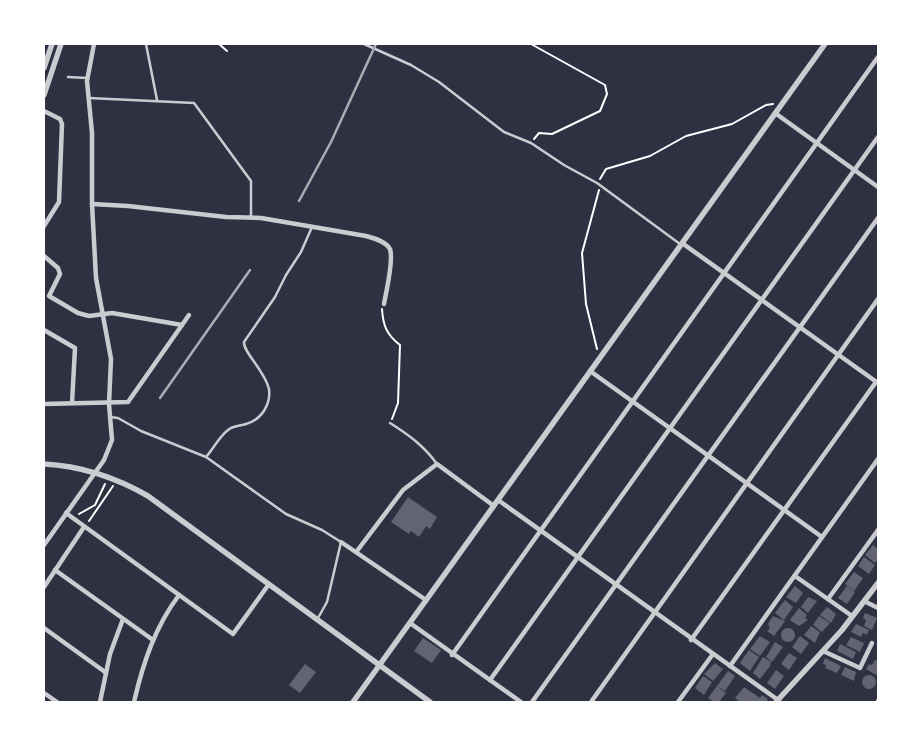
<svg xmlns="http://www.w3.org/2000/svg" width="922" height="746" viewBox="0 0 922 746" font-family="'PT Serif',serif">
  <rect width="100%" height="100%" fill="#2d3142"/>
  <!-- building -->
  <g fill="#626471">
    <polygon points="408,497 437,517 430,529 426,526 419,537 411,531 409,534 391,522"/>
    <polygon points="873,545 878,549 878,559 875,563 865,555"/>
    <polygon points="864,557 875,565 869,574 858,566"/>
    <polygon points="854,572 863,578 854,591 845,584"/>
    <polygon points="795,586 803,593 796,603 786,597"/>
    <polygon points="847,586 855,592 847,604 838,598"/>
    <polygon points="808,597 817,601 808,613 801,607"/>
    <polygon points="785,600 793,607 784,620 775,613"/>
    <polygon points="827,607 836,614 831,623 820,615"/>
    <polygon points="799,608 807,615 805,618 808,620 799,626 790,620"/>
    <polygon points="865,613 877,618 872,630 864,626 866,620 863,618"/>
    <polygon points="773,616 785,621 774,636 767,631 770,628 768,624"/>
    <polygon points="819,616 830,623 822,632 813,625"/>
    <polygon points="856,624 869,630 867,635 863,633 861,637 851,632"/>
    <polygon points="811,626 820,632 815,643 804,635"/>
    <circle cx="788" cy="635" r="7"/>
    <polygon points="760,636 770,642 760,656 750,649"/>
    <polygon points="800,636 809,643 801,654 792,647"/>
    <polygon points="851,637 864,643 860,652 846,645"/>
    <polygon points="423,638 441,650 432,663 414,651"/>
    <polygon points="775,642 783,647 772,662 766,657"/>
    <polygon points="840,644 856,652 853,659 837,651"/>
    <polygon points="749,650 759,657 750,671 740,663"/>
    <polygon points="789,653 797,658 789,670 781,664"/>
    <polygon points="763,657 771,662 770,666 760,679 753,673"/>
    <polygon points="825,658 841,666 837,673 825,668 826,665 823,664"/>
    <polygon points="875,660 878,661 878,676 866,669 869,664 872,665"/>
    <polygon points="715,663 723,669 713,681 704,674"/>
    <polygon points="305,664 316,672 300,693 289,685"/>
    <polygon points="845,667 856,672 854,681 841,675"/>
    <polygon points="776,670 784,676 775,689 767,683"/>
    <polygon points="728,671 735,676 725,691 717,686"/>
    <circle cx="869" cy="682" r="7"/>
    <polygon points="703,676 712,682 704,695 695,688"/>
    <polygon points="717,686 726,693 719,702 714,702 708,698"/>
    <polygon points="744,687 760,698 762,695 768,699 766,702 740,702 735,698"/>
  </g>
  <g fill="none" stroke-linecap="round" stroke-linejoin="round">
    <!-- path -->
    <g stroke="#fff" stroke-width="2">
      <polyline points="219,44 227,51"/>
      <polyline points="531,44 605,85 607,94 600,111 552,134 539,133 534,139"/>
      <polyline points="600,179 606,169 650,156 686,136 732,124 766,105 773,104"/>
      <path d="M382,309C383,326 387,335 400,345L398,403L392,419"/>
      <polyline points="597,349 586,304 582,253 599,190"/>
      <polyline points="79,514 95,505 105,484"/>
      <polyline points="89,521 113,486"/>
    </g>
    <!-- service -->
    <g stroke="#caccd0" stroke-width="2.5">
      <polyline points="146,44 157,100"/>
      <polyline points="364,44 411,65 439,82 504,132 531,143 564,165 597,183 680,244"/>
      <polyline points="68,77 87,78"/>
      <polyline points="89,98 194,103 251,181 251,218"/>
      <polyline points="110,417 118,418 141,431 206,457 286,514 322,530 341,542 327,602 318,618"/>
      <path d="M390,423C409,435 424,446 437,464"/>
      <path d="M206,457C213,449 219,437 228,430C232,426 240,426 246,424C261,420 271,405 269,389C265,371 243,352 244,342L275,297L286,275L301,252L312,227"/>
    </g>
    <!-- minor -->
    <g stroke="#caccd0" stroke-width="4.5">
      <polyline points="44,111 60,119 62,124 59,202 44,226"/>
      <polyline points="775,113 878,187"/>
      <path d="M92,204L128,206L226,217L261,218L366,236C373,238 386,241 390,249C394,260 386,292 384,304"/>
      <polyline points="682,243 878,383"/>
      <polyline points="44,256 58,268 60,274 49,296 78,313 89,316 112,313 182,325"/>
      <polyline points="44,330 75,348 72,403"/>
      <polyline points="590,371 822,537"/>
      <polyline points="44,404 128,402 189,315"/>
      <polyline points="498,500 778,700"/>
      <polyline points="66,513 233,634 269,584"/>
      <polyline points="341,542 426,600"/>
      <polyline points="44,545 104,460 112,440 109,404 111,359 96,278 92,204 92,133 87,81 94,44"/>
      <polyline points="357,551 403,490 437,464 494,506"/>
      <polyline points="55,570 153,640"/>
      <polyline points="795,576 852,616"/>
      <polyline points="44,587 84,527"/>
      <polyline points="828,599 878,530"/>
      <polyline points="864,601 878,608"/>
      <polyline points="410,623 521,702"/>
      <polyline points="44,628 105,672"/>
      <polyline points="691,640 876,382"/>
      <polyline points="823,651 860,668 872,643"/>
      <polyline points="452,655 878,57"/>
      <polyline points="730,666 878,459"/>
      <polyline points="490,680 878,137"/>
      <polyline points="44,693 57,702"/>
      <polyline points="100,702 110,654 123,619"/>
      <path d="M134,702C143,663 155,627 179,595"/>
      <polyline points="532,702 878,218"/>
      <polyline points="591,702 878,299"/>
      <polyline points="678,702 713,654"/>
      <polyline points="878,702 878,701"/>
    </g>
    <!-- tertiary -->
    <g stroke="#caccd0" stroke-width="5.5">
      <polyline points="44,68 52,44"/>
      <polyline points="44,95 61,44"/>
      <path d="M44,464C82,466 115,477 148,496L430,702"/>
      <polyline points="353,702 825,44"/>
      <polyline points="776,702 842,630 878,583"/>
    </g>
    <!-- rail -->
    <g stroke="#abadb3" stroke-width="2.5">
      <polyline points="299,201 331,142 376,44"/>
      <polyline points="160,398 250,270"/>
    </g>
  </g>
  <!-- border -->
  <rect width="922" height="746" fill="none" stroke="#ffffff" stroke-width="90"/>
</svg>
